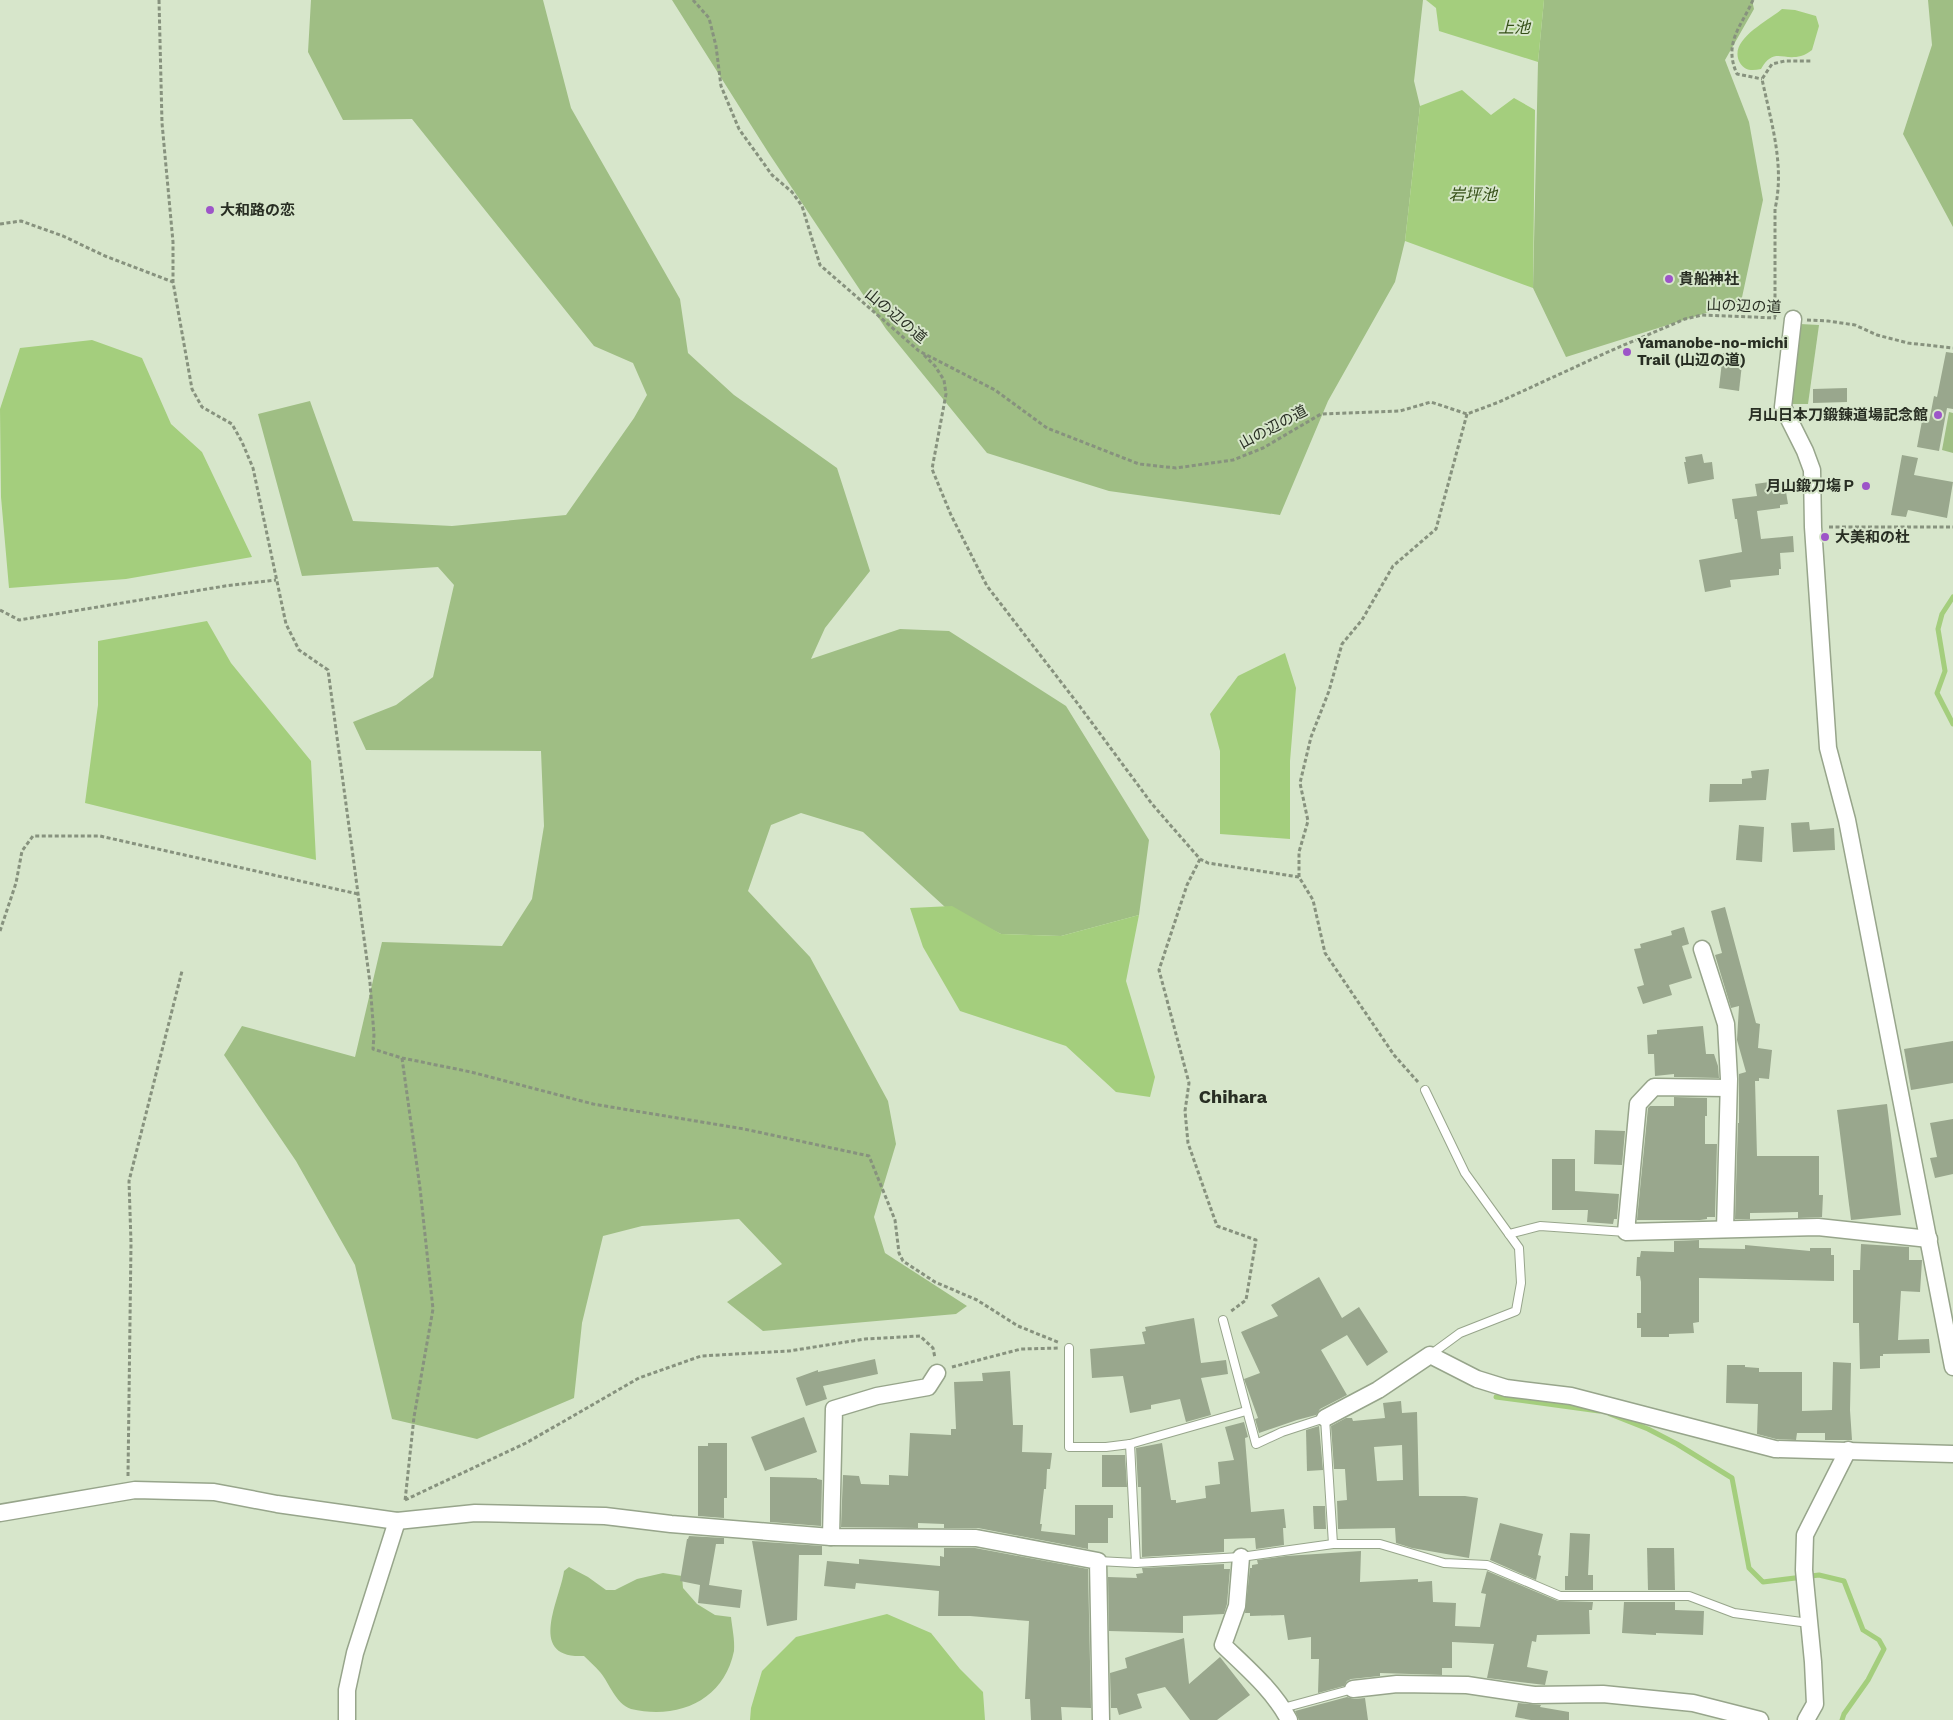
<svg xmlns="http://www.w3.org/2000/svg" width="1953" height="1720" viewBox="0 0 1953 1720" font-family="'Work Sans','Noto Sans JP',sans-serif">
  <rect width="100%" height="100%" fill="#d7e6cb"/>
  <!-- green -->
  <g fill="#9fbe84">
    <polygon points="311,0 543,0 571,108 680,299 688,353 734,395 837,468 870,571 825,628 811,659 900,629 949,631 1066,706 1149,840 1139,915 1061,936 1001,934 945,907 863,832 801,813 771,825 748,891 810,957 888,1101 896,1144 874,1217 885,1253 967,1306 956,1314 763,1331 727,1302 782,1264 739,1219 642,1226 603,1236 582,1323 574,1398 477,1439 392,1419 355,1265 296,1161 224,1055 242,1026 355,1057 382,942 502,946 532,899 544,826 541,751 366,750 353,722 396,705 433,677 454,585 438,567 302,576 258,414 310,401 353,521 452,526 566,515 634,418 647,395 633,363 594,346 412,119 343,120 308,52"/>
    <polygon points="672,0 1423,0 1414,81 1420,106 1405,241 1395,282 1328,401 1280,515 1109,491 987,453 886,329 768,152"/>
    <polygon points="1544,0 1752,0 1754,9 1725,60 1749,122 1763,200 1741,302 1566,357 1533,288 1538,62"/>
    <polygon points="1928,0 1953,0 1953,227 1903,134 1932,45"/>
    <polygon points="1800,324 1819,325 1808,404 1790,404"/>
    <polygon points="1949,412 1953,413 1953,453 1942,450"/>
    <path d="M569,1567L588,1577L606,1590H615L637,1579L663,1573L682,1576L683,1588L697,1604L715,1615L731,1617C732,1627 735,1640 734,1651C724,1700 679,1720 631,1709C615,1703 610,1684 600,1672C595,1666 589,1661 584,1656C526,1659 560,1600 564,1571Z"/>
  </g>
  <!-- water -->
  <g fill="#a4ce7d">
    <polygon points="1426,0 1544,0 1538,62 1439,31 1436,8"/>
    <path d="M1782,9L1795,10L1816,16L1819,26L1812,50C1809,52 1805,55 1801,56C1782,61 1774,47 1761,69C1752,71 1745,71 1740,63C1727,40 1768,21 1782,9Z"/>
    <polygon points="1462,90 1491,115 1514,98 1535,110 1533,288 1405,241 1420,106"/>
    <polygon points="92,340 142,358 171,424 202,452 252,557 126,579 9,588 1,497 0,409 20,348"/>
    <polygon points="207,621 231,663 311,761 316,860 85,803 98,705 98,641"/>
    <polygon points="1285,653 1296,688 1290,761 1290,839 1220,834 1220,751 1210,714 1238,676"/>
    <polygon points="952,906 1001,934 1061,936 1139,915 1126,981 1155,1077 1150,1097 1116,1092 1066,1046 960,1011 923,947 910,908"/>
    <polygon points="887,1614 931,1633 960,1669 983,1692 985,1720 750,1720 751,1708 762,1671 796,1637"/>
  </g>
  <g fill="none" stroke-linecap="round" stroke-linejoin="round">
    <!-- stream -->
    <g stroke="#a4ce7d" stroke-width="5">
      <polyline points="1953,597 1942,614 1938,629 1945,671 1937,693 1953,724"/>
      <polyline points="1496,1397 1599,1411"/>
      <polyline points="1610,1414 1648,1429 1677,1444 1732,1478 1749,1568 1763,1582 1819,1575 1844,1581 1863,1630 1879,1640 1884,1649 1868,1680 1844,1714 1842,1720"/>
    </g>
  </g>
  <!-- building -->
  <g fill="#99a78d" fill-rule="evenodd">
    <polygon points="1946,352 1953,353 1953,409 1947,408 1939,451 1917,447 1922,421 1929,422 1934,396 1937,397"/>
    <polygon points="1723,353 1743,355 1739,391 1719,388"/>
    <polygon points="1847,388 1847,402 1813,403 1813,389"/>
    <polygon points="1702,454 1704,463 1712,462 1714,479 1688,484 1684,462 1686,462 1685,457"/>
    <polygon points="1902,455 1918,458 1914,475 1953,482 1947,518 1908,510 1906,517 1891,515"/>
    <polygon points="1784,480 1788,504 1780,505 1780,508 1757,511 1761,539 1793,536 1794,552 1780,553 1781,569 1779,569 1779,575 1730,580 1731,587 1705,592 1699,560 1742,552 1737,519 1735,519 1732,499 1757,496 1755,484"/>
    <polygon points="1769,769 1766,800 1709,802 1710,784 1742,784 1742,779 1752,778 1751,771"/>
    <polygon points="1809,822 1810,830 1834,828 1835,850 1793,852 1791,823"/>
    <polygon points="1739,825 1764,827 1762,862 1736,860"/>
    <polygon points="1725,907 1756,1023 1760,1024 1758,1048 1772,1050 1769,1079 1759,1078 1759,1081 1755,1081 1757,1156 1819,1156 1819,1195 1823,1195 1822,1217 1798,1218 1798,1212 1750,1213 1750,1219 1735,1219 1738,1123 1739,1123 1739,1074 1746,1072 1737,1040 1739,1006 1731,1008 1715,955 1722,953 1711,911"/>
    <polygon points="1684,927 1689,944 1682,946 1692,978 1669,985 1672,995 1643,1004 1637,987 1644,985 1634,949 1641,948 1640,944 1672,935 1671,931"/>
    <polygon points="1703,1026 1706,1054 1714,1054 1718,1066 1719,1078 1674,1077 1674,1074 1655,1076 1654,1054 1648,1054 1647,1035 1657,1034 1657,1030"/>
    <polygon points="1953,1041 1953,1083 1911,1090 1904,1049"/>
    <polygon points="1674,1097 1707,1098 1707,1116 1705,1116 1705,1144 1717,1144 1715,1217 1707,1217 1707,1219 1700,1220 1637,1220 1648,1108 1650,1106 1674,1106"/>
    <polygon points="1887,1104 1901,1215 1851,1220 1837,1110"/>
    <polygon points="1953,1119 1953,1174 1935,1178 1930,1158 1937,1157 1930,1123"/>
    <polygon points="1595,1130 1625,1131 1622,1165 1594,1164"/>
    <polygon points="1552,1159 1575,1159 1575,1191 1619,1194 1617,1219 1614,1219 1613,1224 1587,1222 1588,1210 1552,1210"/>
    <polygon points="1699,1240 1699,1248 1745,1249 1745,1245 1810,1251 1810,1248 1831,1248 1831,1255 1834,1255 1834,1281 1699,1278 1699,1322 1693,1323 1694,1333 1669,1334 1669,1337 1641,1337 1641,1328 1637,1328 1637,1313 1641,1313 1641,1282 1640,1276 1636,1276 1637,1257 1640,1257 1641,1251 1674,1252 1674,1241"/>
    <polygon points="1861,1244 1909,1247 1909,1260 1922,1260 1920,1292 1901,1291 1898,1340 1929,1339 1930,1353 1883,1354 1883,1356 1880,1356 1880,1368 1860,1369 1859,1323 1853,1323 1853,1270 1860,1270"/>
    <polygon points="1319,1277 1342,1318 1359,1307 1388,1352 1367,1366 1347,1335 1321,1350 1347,1395 1320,1409 1316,1415 1297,1420 1259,1433 1255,1419 1258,1418 1244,1379 1260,1373 1241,1332 1278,1316 1271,1305"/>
    <polygon points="1194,1318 1201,1363 1226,1360 1228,1374 1201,1378 1211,1415 1186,1422 1180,1399 1151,1405 1151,1409 1130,1413 1123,1376 1092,1378 1090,1349 1145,1344 1142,1332 1146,1331 1145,1327"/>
    <polygon points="875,1359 878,1374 823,1386 827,1399 806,1406 796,1378 818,1370 818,1372"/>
    <polygon points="1833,1362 1851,1363 1850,1410 1852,1440 1825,1440 1825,1433 1797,1433 1796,1440 1776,1439 1757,1434 1758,1404 1726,1403 1727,1365 1745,1365 1745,1367 1759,1368 1759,1372 1802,1372 1802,1411 1832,1410"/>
    <polygon points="1010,1371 1013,1425 1023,1425 1022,1452 1052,1453 1050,1469 1047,1469 1046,1489 1044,1489 1040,1524 1042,1524 1041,1531 1075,1535 1075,1505 1113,1505 1113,1518 1108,1518 1108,1543 1088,1543 1088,1549 978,1528 944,1528 944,1524 918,1523 918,1528 841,1527 843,1475 859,1476 861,1484 889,1485 889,1475 908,1476 910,1433 951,1435 951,1429 956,1429 954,1382 983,1381 982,1373"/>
    <path d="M1401,1401L1402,1413L1417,1412L1419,1496H1465L1478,1498L1469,1558L1412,1548L1396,1543L1395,1528L1338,1529L1337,1501L1347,1500L1345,1469H1334L1331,1426L1346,1418H1352L1353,1421L1385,1418L1383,1403ZM1402,1445L1403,1480L1377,1481L1374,1447Z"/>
    <polygon points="804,1417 817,1452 765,1471 751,1437"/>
    <polygon points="1244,1422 1248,1437 1245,1438 1251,1512 1284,1509 1286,1528 1283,1528 1284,1545 1256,1549 1255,1538 1224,1539 1224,1552 1142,1557 1141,1487 1138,1487 1136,1448 1162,1443 1171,1500 1176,1500 1176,1503 1206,1498 1205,1486 1220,1484 1218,1462 1234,1460 1225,1427"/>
    <polygon points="1319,1426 1323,1470 1307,1471 1306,1430"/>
    <polygon points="708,1443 727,1443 727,1498 724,1498 724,1518 698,1516 698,1446 708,1446"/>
    <polygon points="1102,1455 1125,1455 1127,1487 1102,1487"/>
    <polygon points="770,1477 817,1478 817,1479 822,1480 821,1526 770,1522"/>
    <polygon points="1313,1506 1325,1506 1326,1529 1314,1529"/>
    <polygon points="1500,1523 1543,1534 1538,1555 1541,1556 1536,1580 1490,1560"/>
    <polygon points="1570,1533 1590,1534 1588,1575 1593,1575 1593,1590 1565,1590 1565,1576 1568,1576"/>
    <polygon points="689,1536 724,1538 724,1544 716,1544 709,1585 742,1590 740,1608 698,1603 700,1585 680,1581 687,1539 688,1539"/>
    <polygon points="752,1541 822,1546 822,1555 799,1555 797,1620 767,1626"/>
    <polygon points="944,1548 975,1548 1088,1569 1091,1708 1061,1707 1062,1720 1031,1720 1030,1699 1025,1699 1029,1621 970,1616 938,1616 939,1591 856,1583 855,1589 824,1586 827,1561 859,1564 859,1559 940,1566 940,1556 944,1557"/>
    <polygon points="1647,1548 1674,1548 1675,1590 1648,1590"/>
    <polygon points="1361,1551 1360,1582 1418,1579 1418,1582 1432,1581 1433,1602 1456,1603 1455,1626 1480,1627 1486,1594 1481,1593 1487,1571 1558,1601 1593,1602 1592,1610 1589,1610 1590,1634 1537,1635 1536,1642 1532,1641 1527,1667 1548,1671 1545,1685 1487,1678 1494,1644 1452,1642 1452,1668 1442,1668 1442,1675 1380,1673 1380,1676 1351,1679 1347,1681 1344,1686 1318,1693 1319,1659 1311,1659 1311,1637 1288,1640 1284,1615 1250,1616 1250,1613 1245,1613 1250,1568 1252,1568 1252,1565 1258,1564 1257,1560 1286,1556"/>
    <polygon points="1224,1564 1224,1569 1230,1569 1227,1604 1224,1614 1183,1616 1183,1633 1109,1631 1108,1577 1137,1578 1136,1574 1143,1573 1142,1568"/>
    <polygon points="1624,1602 1675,1602 1675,1610 1704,1611 1703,1635 1656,1633 1656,1635 1622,1633"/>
    <polygon points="1184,1638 1189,1684 1220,1657 1250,1695 1217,1720 1190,1720 1165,1687 1137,1694 1142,1708 1119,1715 1117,1708 1111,1708 1110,1673 1127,1668 1125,1658"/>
    <polygon points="1347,1697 1354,1699 1365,1698 1368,1720 1299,1720 1295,1711"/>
    <polygon points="1518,1703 1541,1705 1540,1707 1569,1712 1569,1720 1531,1720 1515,1717"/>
  </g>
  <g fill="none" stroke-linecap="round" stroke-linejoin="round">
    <defs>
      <g id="lane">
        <polyline points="1425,1090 1465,1173 1519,1248 1521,1283 1516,1311 1460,1333 1430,1355"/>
        <polyline points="1509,1234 1540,1226 1626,1232"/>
        <polyline points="1223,1320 1256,1444 1282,1432 1325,1418 1333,1544"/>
        <polyline points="1069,1348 1069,1447 1106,1447 1130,1444 1246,1411"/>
        <polyline points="1130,1444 1136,1563"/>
        <polyline points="1098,1561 1136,1563 1241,1557 1333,1544 1380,1544 1444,1563 1487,1565 1560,1596 1689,1596 1734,1613 1809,1623"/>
        <polyline points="1283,1708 1353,1689"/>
      </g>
      <g id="street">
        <polyline points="1793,319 1783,407 1805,451 1812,470 1813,527 1828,748 1847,820 1953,1367"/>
        <polyline points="1702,949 1726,1024 1729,1079 1725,1229"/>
        <polyline points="1728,1088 1654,1087 1638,1104 1626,1232 1818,1227 1929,1239"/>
        <polyline points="1325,1418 1378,1390 1430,1355 1477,1379 1506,1388 1571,1396 1775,1449 1953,1454"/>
        <polyline points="0,1513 135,1490 214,1492 277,1504 397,1521 475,1513 605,1516 671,1524 831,1537 976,1538 1098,1561 1101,1720"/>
        <polyline points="831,1537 834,1409 877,1396 928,1387 937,1373"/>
        <path d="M1241,1557L1237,1606L1223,1645C1247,1668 1274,1691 1289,1720"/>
        <polyline points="1353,1689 1397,1684 1467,1685 1534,1695 1603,1694 1693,1703 1760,1720"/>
        <polyline points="347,1720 347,1690 355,1653 397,1521"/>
        <polyline points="1806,1720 1815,1704 1813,1662 1804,1570 1805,1535 1848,1450"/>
      </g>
    </defs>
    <!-- lane casing -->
    <use href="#lane" stroke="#97a58b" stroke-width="10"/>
    <!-- street casing -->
    <use href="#street" stroke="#97a58b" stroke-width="19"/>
    <!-- path -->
    <g stroke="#87927e" stroke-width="3" stroke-dasharray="4 2.5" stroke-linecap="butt">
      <polyline points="159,0 162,123 173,242 173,282 192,389 202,407 232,424 242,442 253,468 286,624 299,650 328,670 370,983 374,1035 373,1049 402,1058 471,1072 593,1104 744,1129 869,1156 895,1220 899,1253 903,1261 935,1282 977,1300 1018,1326 1060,1343"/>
      <polyline points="693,0 709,18 716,46 721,86 739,129 772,175 792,192 802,206 820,265 919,351 995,390 1047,428 1139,464 1176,468 1233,460 1263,448 1321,414 1400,411 1431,402 1467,414 1499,402 1610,351 1685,319 1702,315 1776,318"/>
      <path d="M1753,0C1741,27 1723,43 1737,74L1762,79"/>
      <polyline points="0,224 21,221 63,236 105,256 173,282"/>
      <path d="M1775,317V209C1785,165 1771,122 1762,79L1772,64L1785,61H1812"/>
      <polyline points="1807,320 1828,321 1855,325 1877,335 1908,343 1953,348"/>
      <polyline points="924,355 935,366 944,380 946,394 932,469 951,515 987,586 1078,704 1152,804 1200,859 1208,863 1299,877"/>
      <polyline points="1829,527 1953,527"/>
      <polyline points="0,610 19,620 225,586 276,580"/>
      <polyline points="1200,859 1187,885 1159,970 1189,1083 1185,1111 1188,1143 1217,1226 1256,1240 1246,1300 1230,1312"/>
      <polyline points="0,931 16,883 22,851 33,836 100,836 358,894"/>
      <polyline points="402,1058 420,1188 433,1309 414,1417 405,1501"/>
      <polyline points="1418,1082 1394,1055 1325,953 1313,900 1299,877 1299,852 1308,821 1300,783 1311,737 1329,691 1342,644 1362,620 1393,566 1436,529 1467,414"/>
      <polyline points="952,1367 1021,1349 1059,1348"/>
      <polyline points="128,1476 131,1243 129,1181 182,971"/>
      <polyline points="405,1500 526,1443 639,1378 701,1356 789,1351 865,1339 920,1336 933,1348 935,1358"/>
    </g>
    <!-- lane -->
    <use href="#lane" stroke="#fff" stroke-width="8"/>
    <!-- street -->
    <use href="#street" stroke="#fff" stroke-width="16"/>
  </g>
  <!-- markers -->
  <g fill="#9d55c8" stroke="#d7e6cb" stroke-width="2">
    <circle cx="210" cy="210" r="5"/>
    <circle cx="1669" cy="279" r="5"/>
    <circle cx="1627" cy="352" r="5"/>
    <circle cx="1938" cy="415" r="5"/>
    <circle cx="1866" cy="486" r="5"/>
    <circle cx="1825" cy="537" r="5"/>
  </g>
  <g text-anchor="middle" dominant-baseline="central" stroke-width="4" stroke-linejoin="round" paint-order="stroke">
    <!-- poi labels -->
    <g font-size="15" font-weight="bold" fill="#282e23" stroke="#d7e6cb" text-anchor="start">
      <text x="220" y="210">大和路の恋</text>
      <text x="1679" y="279">貴船神社</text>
      <text x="1637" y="343">Yamanobe-no-michi<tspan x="1637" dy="17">Trail (山辺の道)</tspan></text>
      <text x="1928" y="415" text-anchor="end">月山日本刀鍛錬道場記念館</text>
      <text x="1856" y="486" text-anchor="end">月山鍛刀塲Ｐ</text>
      <text x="1835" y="537">大美和の杜</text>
    </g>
    <!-- street labels -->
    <g font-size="15" fill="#282e23" stroke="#d7e6cb">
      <text transform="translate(1744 306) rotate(2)">山の辺の道</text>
      <text transform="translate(896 316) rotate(40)">山の辺の道</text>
      <text transform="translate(1273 427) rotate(-28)">山の辺の道</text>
    </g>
    <!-- water labels -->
    <g font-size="16" font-style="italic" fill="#354f17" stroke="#d7e6cb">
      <text x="1514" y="27">上池</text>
      <text x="1473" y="194">岩坪池</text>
    </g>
    <!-- quarter labels -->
    <g font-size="18" font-weight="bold" fill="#282e23" stroke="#d7e6cb">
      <text x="1233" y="1096">Chihara</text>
    </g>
  </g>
</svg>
